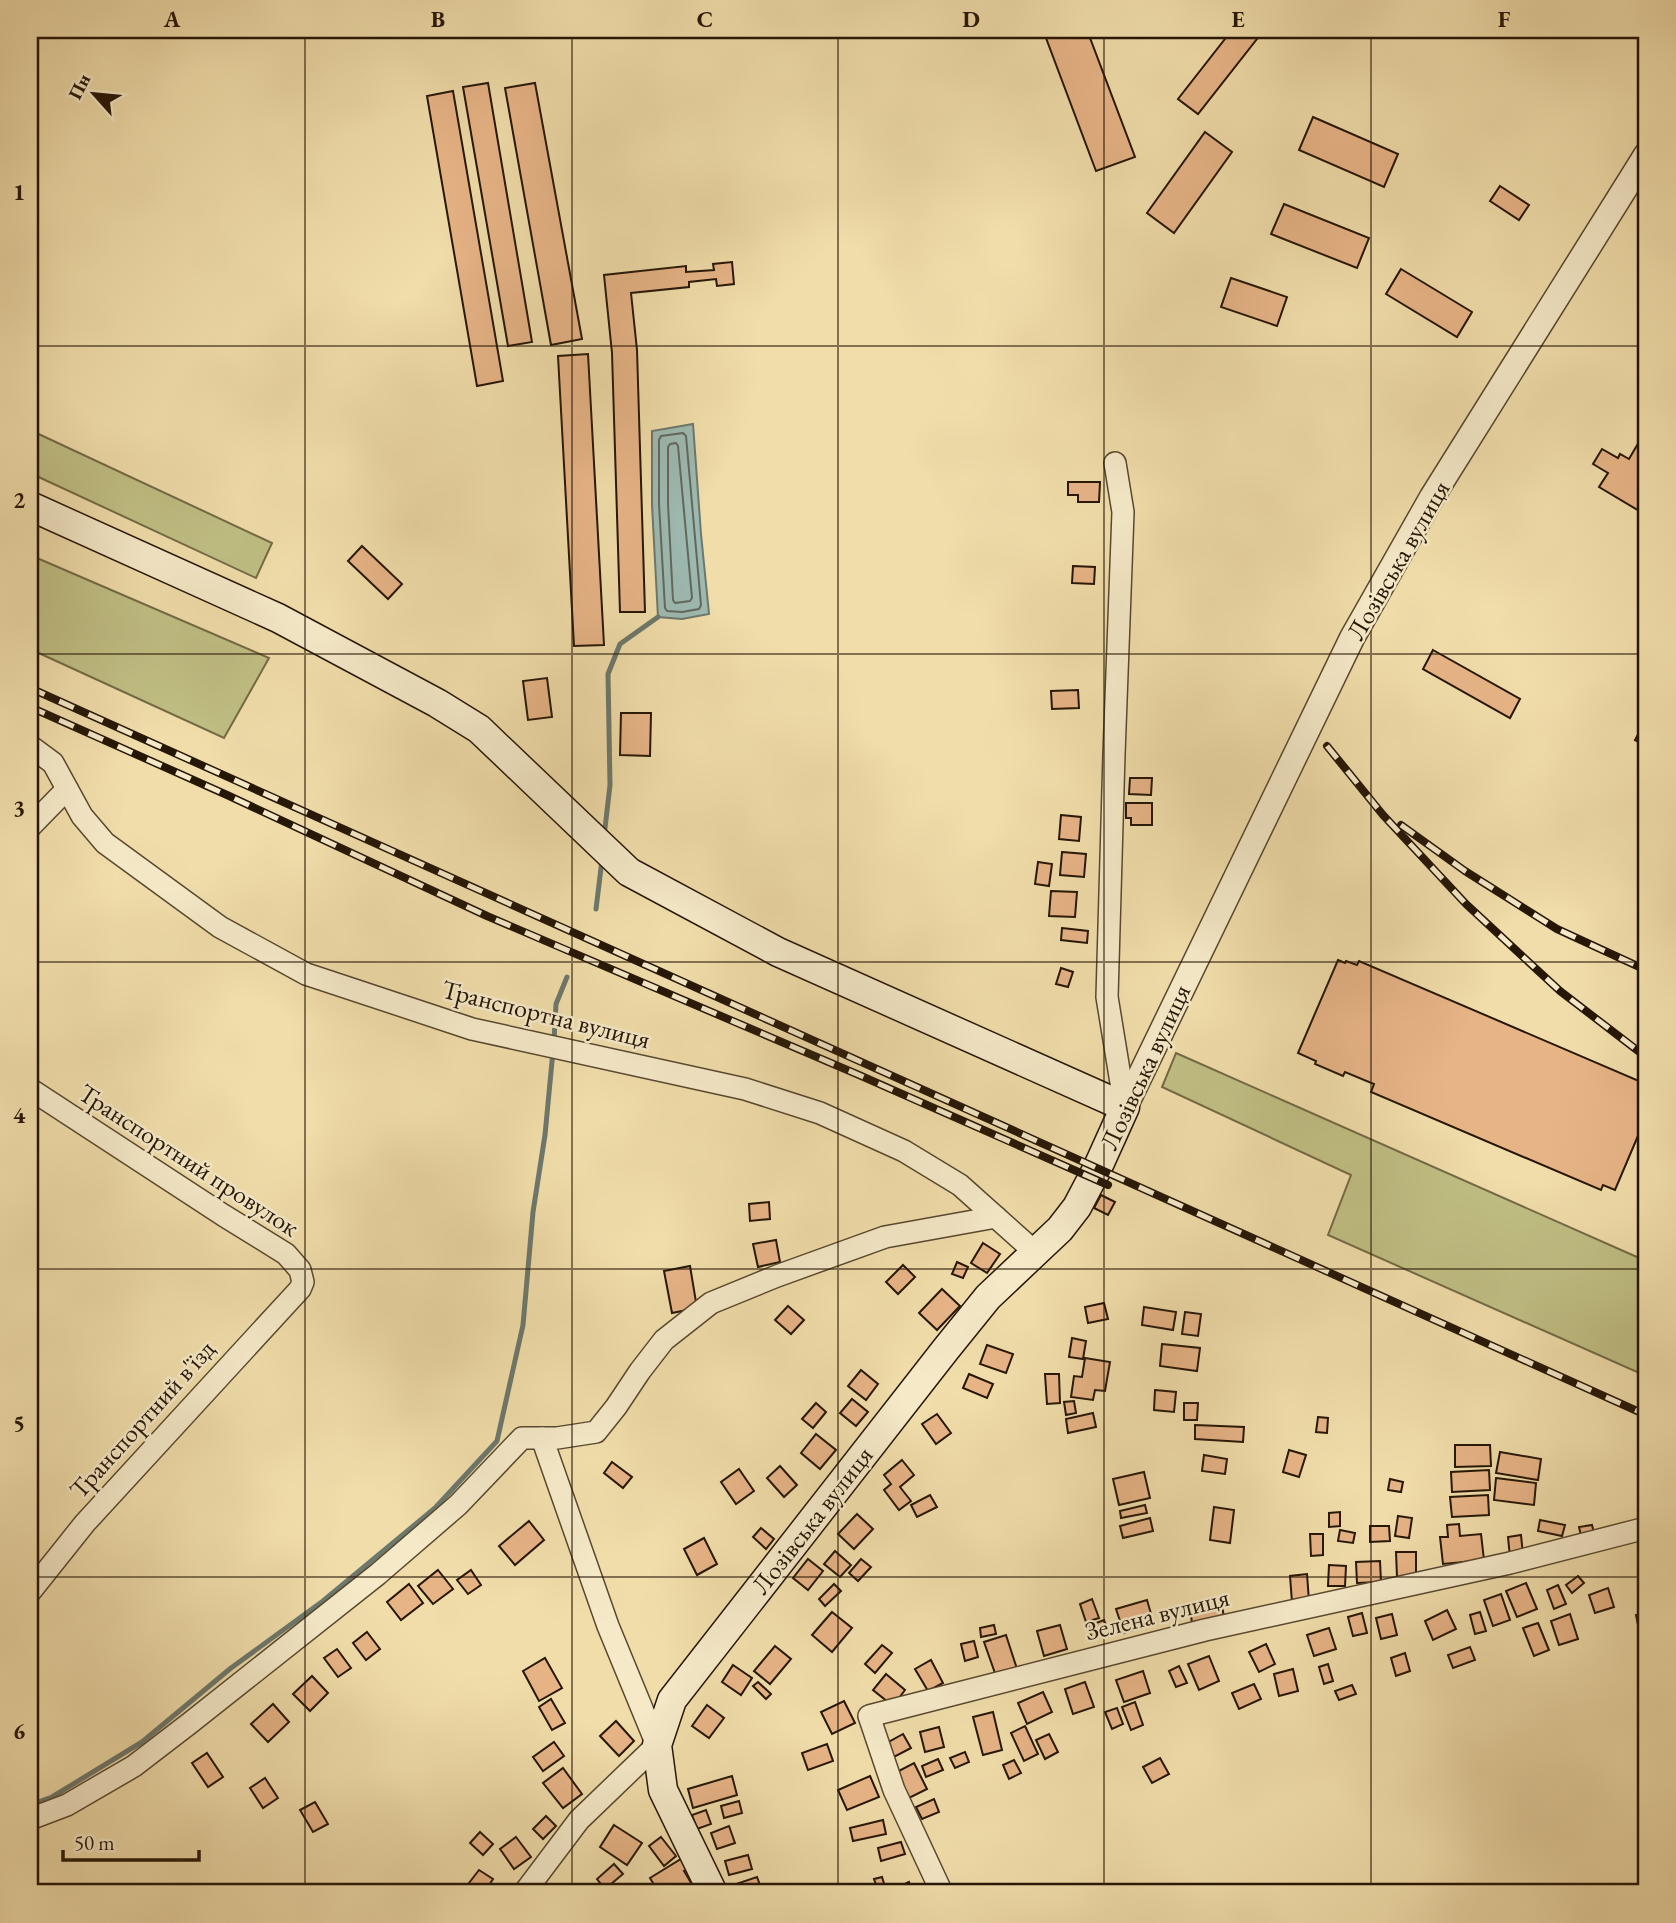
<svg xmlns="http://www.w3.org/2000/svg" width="1676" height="1923" viewBox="0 0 1676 1923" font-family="'EB Garamond',serif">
  <rect width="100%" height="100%" fill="#f0ddaa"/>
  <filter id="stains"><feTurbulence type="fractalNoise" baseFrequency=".00286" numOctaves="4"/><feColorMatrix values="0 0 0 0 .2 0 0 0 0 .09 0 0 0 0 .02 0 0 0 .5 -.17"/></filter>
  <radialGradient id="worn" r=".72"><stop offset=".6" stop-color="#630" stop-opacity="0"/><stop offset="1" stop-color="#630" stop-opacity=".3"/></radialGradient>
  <!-- green -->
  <g fill="#c0bf84" stroke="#736a45" stroke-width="2">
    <polygon points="30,430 272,543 256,578 30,473"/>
    <polygon points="30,555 269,658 224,738 30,649"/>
    <polygon points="1176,1053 1646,1261 1646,1376 1328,1235 1351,1175 1162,1087"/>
  </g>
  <!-- water -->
  <polygon fill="#9dbab2" stroke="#6d786d" stroke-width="2" points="693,424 701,534 709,614 682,619 658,617 652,505 652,431"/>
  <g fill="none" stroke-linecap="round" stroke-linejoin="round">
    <!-- shore -->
    <g stroke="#62685c" stroke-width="2">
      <polygon points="683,433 686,436 701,605 699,609 682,612 667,611 665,608 659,504 659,440 661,436"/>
      <polygon points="676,443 678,446 692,598 690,601 675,603 673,600 668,504 668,447 670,444"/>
    </g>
    <!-- stream -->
    <g stroke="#6d786d" stroke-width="5">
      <polyline points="604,837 610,785 608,674 620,644 658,617"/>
      <polyline points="596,909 602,860"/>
      <polyline points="554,1041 556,1004 567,977"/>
      <polyline points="30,1805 52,1797 142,1742 231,1668 323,1601 435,1508 497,1441 523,1325 533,1212 545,1135 553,1051"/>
    </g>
  </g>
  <!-- building -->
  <g fill="#e7b486" stroke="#261606" stroke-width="2">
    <polygon points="1043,30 1087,30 1135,157 1096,171"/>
    <polygon points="1232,30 1264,30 1198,114 1178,99"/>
    <polygon points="488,83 532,342 508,346 463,87"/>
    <polygon points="535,83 582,339 551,345 505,88"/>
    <polygon points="453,91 503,381 477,386 427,96"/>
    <polygon points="1313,117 1398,154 1384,187 1299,150"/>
    <polygon points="1205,132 1232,152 1174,233 1147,213"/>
    <polygon points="1500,186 1529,205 1519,220 1490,201"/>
    <polygon points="1284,204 1369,238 1357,268 1271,234"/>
    <polygon points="732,262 734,284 717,286 716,279 689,282 689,287 631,293 637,350 645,612 620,612 612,353 604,275 686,266 686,272 714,270 713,264"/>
    <polygon points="1401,269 1472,312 1457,337 1386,294"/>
    <polygon points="1231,278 1287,297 1277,326 1221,307"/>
    <polygon points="588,354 604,645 574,646 558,356"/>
    <polygon points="1646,430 1646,515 1599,487 1608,473 1593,464 1602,449 1618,458 1620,454 1629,459"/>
    <polygon points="1068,482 1100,482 1099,502 1078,502 1078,495 1068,495"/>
    <polygon points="362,546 402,584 388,599 348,561"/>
    <polygon points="1073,566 1095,567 1094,584 1072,583"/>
    <polygon points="1433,650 1520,699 1510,718 1423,669"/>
    <polygon points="547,678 552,717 528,720 523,681"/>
    <polygon points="1078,690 1079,708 1052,709 1051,691"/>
    <polygon points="621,713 651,713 650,756 620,755"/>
    <polygon points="1643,725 1646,727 1646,746 1635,740"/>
    <polygon points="1130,778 1152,778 1151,795 1129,794"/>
    <polygon points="1126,803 1152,803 1152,825 1131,825 1131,818 1126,818"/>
    <polygon points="1061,815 1081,817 1079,841 1059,839"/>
    <polygon points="1062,852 1086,854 1084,877 1060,875"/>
    <polygon points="1038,862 1052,864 1049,886 1035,884"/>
    <polygon points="1051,891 1077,892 1075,917 1049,916"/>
    <polygon points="1062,928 1088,931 1087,943 1061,940"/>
    <polygon points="1338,960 1345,963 1346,961 1357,965 1359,961 1646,1084 1644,1090 1646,1091 1646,1117 1615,1190 1603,1185 1601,1190 1371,1092 1374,1084 1345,1072 1343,1076 1315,1064 1316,1061 1298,1053"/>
    <polygon points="1061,968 1073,972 1068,987 1056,984"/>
    <polygon points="1101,1195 1115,1202 1108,1215 1094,1208"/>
    <polygon points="769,1202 770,1219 750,1221 749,1204"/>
    <polygon points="776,1240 780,1262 758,1267 753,1244"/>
    <polygon points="983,1243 1000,1254 987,1273 971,1263"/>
    <polygon points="957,1262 968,1267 963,1278 952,1274"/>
    <polygon points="903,1265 915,1277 898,1294 886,1282"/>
    <polygon points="690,1266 697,1308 672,1313 664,1271"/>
    <polygon points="942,1289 960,1306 937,1330 919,1313"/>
    <polygon points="1104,1303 1108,1319 1088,1323 1085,1307"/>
    <polygon points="788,1306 804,1320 791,1334 775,1320"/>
    <polygon points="1144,1307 1176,1312 1173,1330 1142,1325"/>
    <polygon points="1185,1312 1201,1314 1198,1336 1182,1334"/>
    <polygon points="1072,1338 1086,1341 1083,1359 1069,1357"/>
    <polygon points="1162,1344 1200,1348 1197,1371 1160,1366"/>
    <polygon points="987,1345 1013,1354 1006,1373 980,1364"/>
    <polygon points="1085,1358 1110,1362 1105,1391 1095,1390 1093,1400 1071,1397 1074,1376 1082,1377"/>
    <polygon points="861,1370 878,1384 866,1400 848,1386"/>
    <polygon points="969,1374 993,1384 987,1398 963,1388"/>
    <polygon points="1045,1374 1059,1374 1060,1403 1047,1404"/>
    <polygon points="1155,1390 1176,1392 1174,1412 1154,1410"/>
    <polygon points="852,1399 868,1412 856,1426 840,1413"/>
    <polygon points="1074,1401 1076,1413 1066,1415 1064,1402"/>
    <polygon points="816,1403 826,1412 813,1428 802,1419"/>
    <polygon points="1184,1403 1198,1403 1197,1420 1184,1420"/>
    <polygon points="1093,1413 1096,1427 1068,1433 1066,1419"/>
    <polygon points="937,1414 951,1433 936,1444 922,1424"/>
    <polygon points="1318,1417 1328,1418 1327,1433 1316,1432"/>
    <polygon points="1195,1425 1244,1427 1243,1442 1195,1439"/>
    <polygon points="816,1434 836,1450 820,1469 801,1453"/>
    <polygon points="1455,1445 1490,1445 1491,1466 1455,1467"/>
    <polygon points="1289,1450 1306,1455 1299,1477 1283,1472"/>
    <polygon points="1500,1452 1541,1459 1538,1480 1496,1473"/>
    <polygon points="1204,1455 1227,1459 1225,1474 1202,1471"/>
    <polygon points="902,1460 914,1475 900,1487 911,1501 899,1510 884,1490 891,1484 884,1475"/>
    <polygon points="612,1462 632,1477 623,1488 604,1473"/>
    <polygon points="780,1466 797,1485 784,1497 767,1478"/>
    <polygon points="739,1469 754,1491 736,1504 721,1482"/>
    <polygon points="1489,1470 1490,1490 1452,1492 1451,1472"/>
    <polygon points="1144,1472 1150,1498 1119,1505 1113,1479"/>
    <polygon points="1496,1478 1536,1483 1534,1505 1494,1500"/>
    <polygon points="1390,1479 1403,1482 1401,1492 1388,1490"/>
    <polygon points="930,1495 937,1507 917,1517 911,1505"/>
    <polygon points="1488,1495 1489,1515 1452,1517 1450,1497"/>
    <polygon points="1145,1505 1147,1513 1121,1518 1120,1511"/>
    <polygon points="1214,1507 1234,1510 1230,1543 1210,1540"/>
    <polygon points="1340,1512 1340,1526 1329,1527 1329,1513"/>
    <polygon points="857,1514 873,1529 854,1549 838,1534"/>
    <polygon points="1398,1516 1412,1518 1409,1538 1395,1536"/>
    <polygon points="1150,1518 1153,1531 1123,1538 1120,1526"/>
    <polygon points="1540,1520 1565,1525 1562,1536 1538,1531"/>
    <polygon points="529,1521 544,1540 515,1565 499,1546"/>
    <polygon points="1459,1524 1460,1536 1481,1534 1484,1560 1443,1564 1440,1537 1448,1537 1447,1525"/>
    <polygon points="1592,1525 1595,1537 1582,1540 1579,1527"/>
    <polygon points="1370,1526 1389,1526 1390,1541 1370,1542"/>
    <polygon points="761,1528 774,1539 766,1549 753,1537"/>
    <polygon points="1340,1530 1355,1533 1353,1543 1338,1541"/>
    <polygon points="1310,1534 1323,1534 1323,1555 1311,1556"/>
    <polygon points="1521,1535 1523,1555 1510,1557 1508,1537"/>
    <polygon points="704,1538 717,1564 697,1575 684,1549"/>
    <polygon points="835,1551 851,1565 840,1577 824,1564"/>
    <polygon points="1396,1552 1416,1552 1416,1576 1397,1577"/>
    <polygon points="808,1559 823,1571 808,1590 793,1578"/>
    <polygon points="861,1559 871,1567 858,1581 849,1573"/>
    <polygon points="1380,1561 1381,1582 1357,1583 1356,1562"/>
    <polygon points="1329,1565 1346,1566 1345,1586 1328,1586"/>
    <polygon points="438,1570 453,1589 433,1604 418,1586"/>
    <polygon points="471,1570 481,1585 468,1594 457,1580"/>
    <polygon points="1307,1574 1309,1601 1292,1602 1290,1576"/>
    <polygon points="1578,1576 1584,1583 1572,1593 1566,1585"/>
    <polygon points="1526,1583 1537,1609 1517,1617 1506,1591"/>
    <polygon points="409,1584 423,1603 401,1620 387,1602"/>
    <polygon points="834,1584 841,1591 825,1606 819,1599"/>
    <polygon points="1558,1585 1566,1604 1554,1609 1547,1590"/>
    <polygon points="1608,1588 1614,1607 1595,1613 1589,1595"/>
    <polygon points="1501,1594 1510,1620 1493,1626 1484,1600"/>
    <polygon points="1092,1599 1099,1618 1086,1622 1080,1604"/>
    <polygon points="1147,1600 1154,1624 1124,1633 1116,1609"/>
    <polygon points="1221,1601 1224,1617 1192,1623 1190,1608"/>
    <polygon points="1447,1610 1456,1629 1433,1640 1425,1621"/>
    <polygon points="832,1612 852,1628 832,1652 812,1635"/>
    <polygon points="1480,1612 1486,1631 1475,1634 1470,1615"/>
    <polygon points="1362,1613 1367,1633 1353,1636 1348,1617"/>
    <polygon points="1646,1613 1646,1653 1644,1654 1636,1615"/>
    <polygon points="1392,1614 1397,1635 1381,1639 1376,1618"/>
    <polygon points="1570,1614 1578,1639 1559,1645 1551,1621"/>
    <polygon points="1104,1620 1109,1633 1092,1639 1088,1626"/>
    <polygon points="1538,1623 1549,1650 1534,1656 1523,1628"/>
    <polygon points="994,1625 996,1634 981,1637 980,1628"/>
    <polygon points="1060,1625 1067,1649 1044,1656 1037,1631"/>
    <polygon points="1329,1628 1336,1649 1314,1656 1307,1635"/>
    <polygon points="367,1632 380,1649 366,1660 353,1643"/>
    <polygon points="1006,1635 1017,1669 996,1676 984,1642"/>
    <polygon points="974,1641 978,1657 965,1661 961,1644"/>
    <polygon points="1266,1644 1275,1664 1259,1672 1249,1652"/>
    <polygon points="882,1645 892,1653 875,1673 865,1664"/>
    <polygon points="775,1646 791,1659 770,1684 754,1671"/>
    <polygon points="1470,1647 1475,1660 1453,1668 1448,1655"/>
    <polygon points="337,1649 351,1668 338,1677 324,1658"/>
    <polygon points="1405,1653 1410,1671 1396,1676 1391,1658"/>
    <polygon points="1209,1656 1219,1681 1199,1690 1188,1664"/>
    <polygon points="545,1658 562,1688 539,1701 523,1671"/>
    <polygon points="931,1660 943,1683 928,1691 915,1669"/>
    <polygon points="1328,1664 1333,1681 1324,1684 1319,1667"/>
    <polygon points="733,1665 752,1678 741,1695 722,1682"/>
    <polygon points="1179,1666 1187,1683 1176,1687 1169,1671"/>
    <polygon points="1293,1669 1298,1691 1279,1696 1274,1674"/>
    <polygon points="1143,1671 1150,1693 1124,1702 1116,1680"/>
    <polygon points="886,1674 905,1690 893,1706 873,1690"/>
    <polygon points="312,1676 328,1693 310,1711 293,1694"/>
    <polygon points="758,1682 771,1694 766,1699 753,1686"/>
    <polygon points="1085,1682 1094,1707 1073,1714 1065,1689"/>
    <polygon points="1254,1684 1261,1699 1239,1709 1232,1693"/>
    <polygon points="1352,1685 1356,1694 1339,1700 1335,1691"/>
    <polygon points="1043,1692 1052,1712 1027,1724 1018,1703"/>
    <polygon points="551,1699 565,1723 552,1730 539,1707"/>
    <polygon points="844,1701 855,1723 832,1734 821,1712"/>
    <polygon points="1135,1702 1143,1725 1131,1730 1122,1707"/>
    <polygon points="273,1704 289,1722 268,1742 251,1724"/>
    <polygon points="707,1705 724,1718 709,1738 692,1726"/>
    <polygon points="1117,1708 1123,1724 1112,1729 1105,1712"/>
    <polygon points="993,1712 1002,1750 983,1755 973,1717"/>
    <polygon points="616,1721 634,1741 619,1756 600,1736"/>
    <polygon points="1025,1726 1038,1754 1024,1761 1011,1733"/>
    <polygon points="939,1727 944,1747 925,1752 920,1732"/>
    <polygon points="903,1734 911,1748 892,1758 885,1744"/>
    <polygon points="1049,1734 1058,1752 1045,1759 1036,1740"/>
    <polygon points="554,1742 564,1756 543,1771 533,1757"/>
    <polygon points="827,1744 833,1761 808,1770 802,1753"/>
    <polygon points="965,1752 969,1762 955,1768 950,1758"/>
    <polygon points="207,1753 223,1777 208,1787 192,1763"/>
    <polygon points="1160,1758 1169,1774 1152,1783 1143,1767"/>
    <polygon points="938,1759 943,1770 926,1777 922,1766"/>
    <polygon points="1014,1760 1021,1773 1009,1779 1003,1765"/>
    <polygon points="914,1763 927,1789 905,1800 893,1774"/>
    <polygon points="563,1768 582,1794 563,1808 543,1783"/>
    <polygon points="732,1776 737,1795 693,1808 688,1789"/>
    <polygon points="870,1776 879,1797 847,1810 838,1790"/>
    <polygon points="265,1778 278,1798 263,1808 250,1788"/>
    <polygon points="934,1799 939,1812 922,1819 916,1807"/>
    <polygon points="739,1801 742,1813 724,1818 721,1806"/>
    <polygon points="315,1802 328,1824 313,1832 300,1810"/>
    <polygon points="706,1810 711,1824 697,1829 692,1815"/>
    <polygon points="546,1816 556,1826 543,1839 533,1829"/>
    <polygon points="883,1820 886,1834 853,1841 850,1828"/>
    <polygon points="614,1825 642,1843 627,1865 600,1847"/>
    <polygon points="729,1826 735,1843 717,1849 711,1833"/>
    <polygon points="480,1832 493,1844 483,1855 470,1843"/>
    <polygon points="516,1837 531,1857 514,1869 500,1849"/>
    <polygon points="661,1837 676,1856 664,1866 649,1846"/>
    <polygon points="901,1842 905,1854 881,1861 878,1848"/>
    <polygon points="689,1854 695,1865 684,1871 697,1893 659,1893 650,1878"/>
    <polygon points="748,1855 752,1869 729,1875 725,1861"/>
    <polygon points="614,1864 623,1874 605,1889 597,1879"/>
    <polygon points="479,1870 493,1879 484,1893 469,1883"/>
    <polygon points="757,1877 763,1893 736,1893 733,1885"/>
    <polygon points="882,1877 887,1893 879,1893 874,1879"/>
    <polygon points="909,1882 912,1891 919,1887 922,1893 889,1893 888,1892"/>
  </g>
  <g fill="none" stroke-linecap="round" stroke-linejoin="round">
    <defs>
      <g id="minor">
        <polyline points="1115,463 1123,512 1114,754 1107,997 1125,1107"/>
        <polyline points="30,746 53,763 82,816 105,843 220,927 306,974 472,1029 745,1089 820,1113 904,1151 960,1185 1035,1252"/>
        <polyline points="30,827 67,789"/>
        <polyline points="30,1089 223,1215 286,1254 300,1270 303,1282 300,1289 85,1523 30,1592"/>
        <polyline points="30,1819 67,1805 134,1766 190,1723 378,1574 458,1505 522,1438 557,1438 596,1432 616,1407 640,1371 664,1340 711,1303 777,1276 885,1237 996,1217"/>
        <polyline points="524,1893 579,1820 657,1745 608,1626 542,1438"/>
        <polyline points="942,1893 894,1790 869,1716 1205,1630 1510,1563 1646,1528"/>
      </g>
      <polyline id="tertiary" points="1125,1107 1352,638 1432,497 1646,155"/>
      <polyline id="secondary" points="30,506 278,618 437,703 479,729 629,872 778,952 1125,1107 1097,1169 1077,1207 1060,1229 988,1297 946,1349 672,1700 657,1745 663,1790 713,1893"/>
    </defs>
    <!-- minor casing -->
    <use href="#minor" stroke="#58482f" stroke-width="24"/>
    <!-- tertiary casing -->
    <use href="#tertiary" stroke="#58482f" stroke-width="27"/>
    <!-- secondary casing -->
    <use href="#secondary" stroke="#261606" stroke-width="31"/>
    <!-- minor -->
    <use href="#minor" stroke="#f5e9c8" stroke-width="21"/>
    <!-- tertiary -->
    <use href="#tertiary" stroke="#f5e9c8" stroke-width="24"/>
    <!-- secondary -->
    <use href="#secondary" stroke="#f5e9c8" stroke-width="28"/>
    <defs>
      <g id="rail">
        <polyline points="30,688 1646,1415"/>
        <polyline points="30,707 227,795 487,916 859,1075 1108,1185"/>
        <polyline points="1327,746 1383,815 1466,904 1560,991 1646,1057"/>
        <polyline points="1401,825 1465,871 1557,929 1646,970"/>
      </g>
    </defs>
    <!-- rail casing -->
    <use href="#rail" stroke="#261606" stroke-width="8"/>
    <!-- rail -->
    <use href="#rail" stroke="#f5e9c8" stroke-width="5" stroke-dasharray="16" stroke-linecap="butt"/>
  </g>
  <!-- grid -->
  <path fill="none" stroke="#261606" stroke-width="2" stroke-opacity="0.55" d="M305,30V1893M572,30V1893M838,30V1893M1104,30V1893M1371,30V1893M30,346H1646M30,654H1646M30,962H1646M30,1269H1646M30,1577H1646"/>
  <g text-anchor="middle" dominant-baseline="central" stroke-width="5" stroke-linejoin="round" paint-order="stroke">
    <!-- street labels -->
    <g font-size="26" fill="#261606" stroke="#f5e9c8">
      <text transform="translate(1398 560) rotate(-60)">Лозівська вулиця</text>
      <text transform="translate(546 1014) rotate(14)">Транспортна вулиця</text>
      <text transform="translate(1145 1067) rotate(-65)">Лозівська вулиця</text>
      <text transform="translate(189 1160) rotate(33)">Транспортний провулок</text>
      <text transform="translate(142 1419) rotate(-48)">Транспортний в'їзд</text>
      <text transform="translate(812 1520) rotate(-52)">Лозівська вулиця</text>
      <text transform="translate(1157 1614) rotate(-14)">Зелена вулиця</text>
    </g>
  </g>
  <!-- margin -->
  <rect width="1676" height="1923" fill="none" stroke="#f0ddaa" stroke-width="77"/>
  <!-- north arrow -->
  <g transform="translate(94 94) rotate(297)" stroke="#f5e9c8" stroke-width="5" paint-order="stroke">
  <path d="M0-5L12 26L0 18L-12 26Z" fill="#261606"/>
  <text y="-10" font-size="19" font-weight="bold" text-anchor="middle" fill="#261606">Пн</text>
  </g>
  <!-- scale -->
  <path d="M63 1850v10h136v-10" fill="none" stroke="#261606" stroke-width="3.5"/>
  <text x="74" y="1850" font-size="21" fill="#261606" stroke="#f5e9c8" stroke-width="5" paint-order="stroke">50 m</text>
  <rect x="38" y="38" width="1600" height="1846" fill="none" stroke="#261606" stroke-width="2.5"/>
  <g font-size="23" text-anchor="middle" font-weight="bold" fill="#261606">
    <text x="172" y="27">A</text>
    <text x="438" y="27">B</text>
    <text x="705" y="27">C</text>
    <text x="971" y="27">D</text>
    <text x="1238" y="27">E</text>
    <text x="1504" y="27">F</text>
    <text x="19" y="200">1</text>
    <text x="19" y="508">2</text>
    <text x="19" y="816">3</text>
    <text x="19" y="1123">4</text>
    <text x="19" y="1431">5</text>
    <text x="19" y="1739">6</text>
  </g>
  <rect width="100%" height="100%" filter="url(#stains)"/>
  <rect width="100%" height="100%" fill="url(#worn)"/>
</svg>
